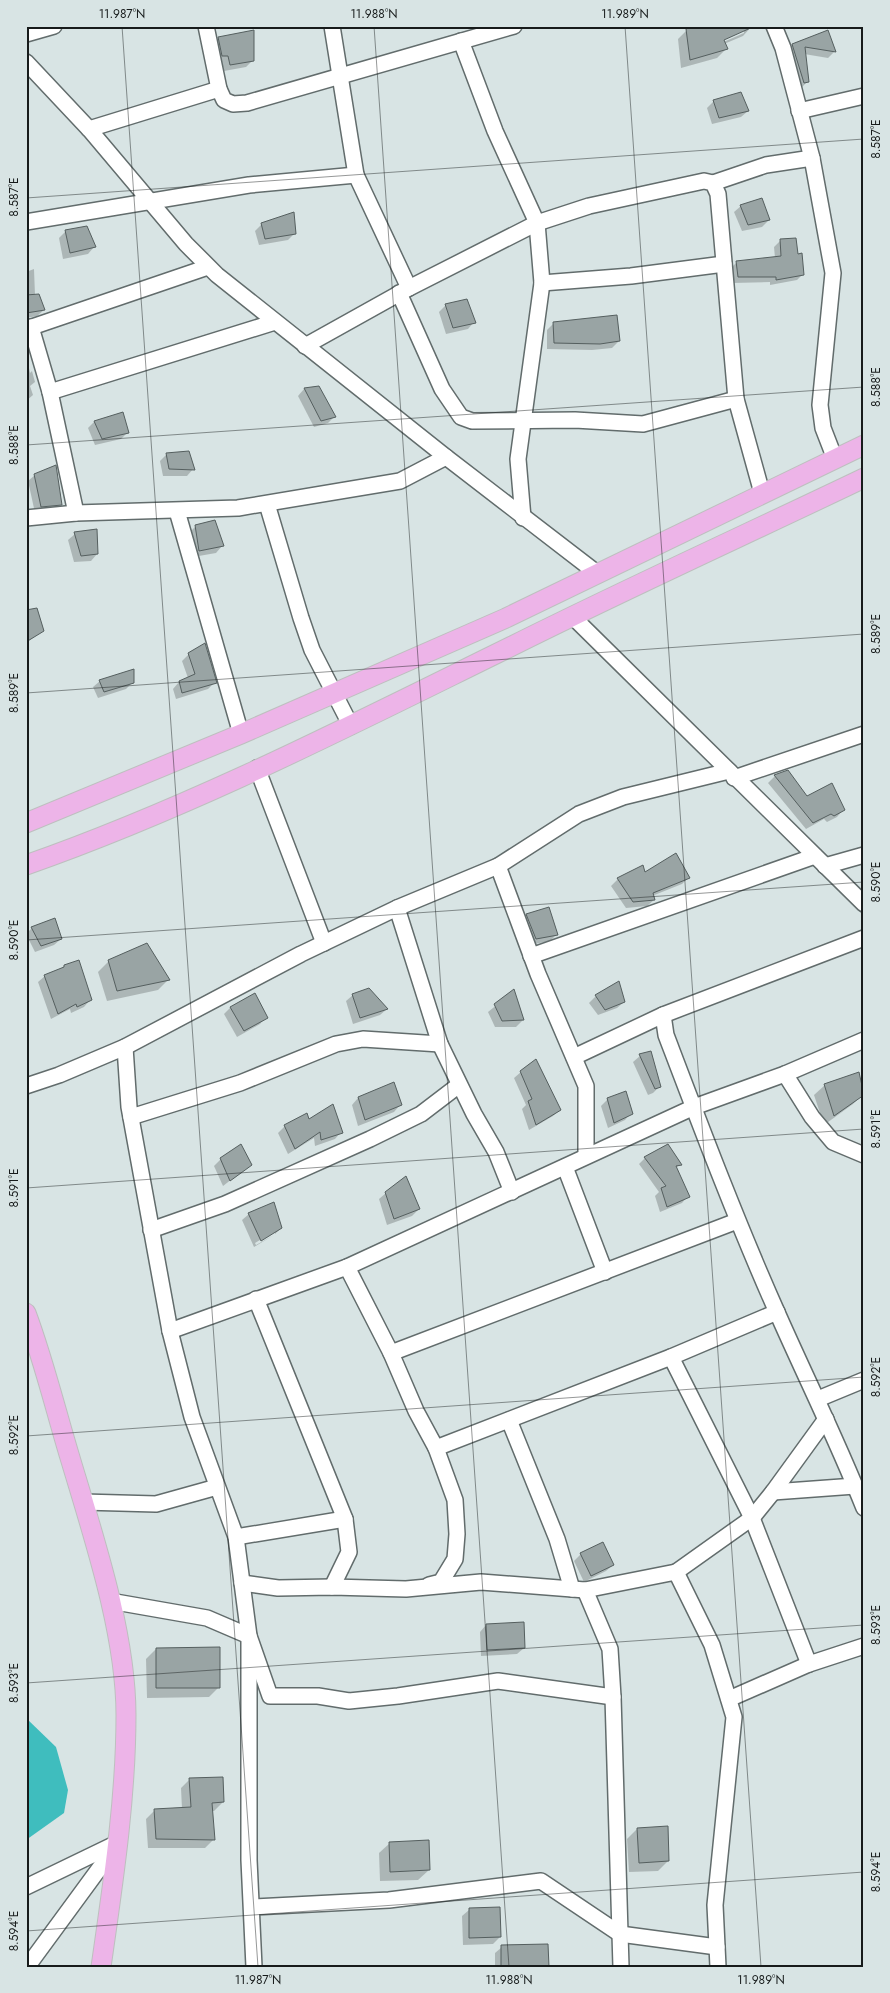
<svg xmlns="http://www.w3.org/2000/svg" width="890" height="1993" viewBox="0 0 890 1993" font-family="Jost,sans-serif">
  <rect width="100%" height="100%" fill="#d8e4e4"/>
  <!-- water -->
  <polygon fill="#3fbdbe" points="26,1718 56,1747 68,1790 64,1813 26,1840"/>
  <!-- shadow -->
  <g fill="#0003" fill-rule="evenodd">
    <path d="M752,26L743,36L724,44L726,49L717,58L681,68L678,39L687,30ZM744,30V33L719,44L718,41Z"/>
    <polygon points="827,32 835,51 828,58 804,54 807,82 801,88 786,52 792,45"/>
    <polygon points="218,38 253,60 246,67 224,71 222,62 215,62 212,45"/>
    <polygon points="714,101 748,111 741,117 712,124 707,108"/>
    <polygon points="741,206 769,220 762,227 742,231 734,212"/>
    <polygon points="262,224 295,233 288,240 259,245 255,231"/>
    <polygon points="66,231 94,247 88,254 63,259 59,238"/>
    <polygon points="780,241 797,256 803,274 797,280 770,285 770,282 732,283 731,268 737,262 775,258 774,247"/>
    <polygon points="34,269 35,295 44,310 37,316 26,318 26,272"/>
    <polygon points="446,305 474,322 468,329 446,334 439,312"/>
    <polygon points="554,323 619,341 612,348 592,350 547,349 547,330"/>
    <polygon points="26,353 30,373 32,371 35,382 30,386 33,395 26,401"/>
    <polygon points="318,387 334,417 328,423 314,427 298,396 304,389"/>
    <polygon points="122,414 128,432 121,439 95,445 88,428 94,422"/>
    <polygon points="167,454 193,469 187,476 163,476 160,461"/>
    <polygon points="35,475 60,505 54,511 35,513 28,481"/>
    <polygon points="195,527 222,546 216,553 193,557 189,533"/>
    <polygon points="75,534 97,554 91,561 74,562 68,540"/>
    <polygon points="26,611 43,630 26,643"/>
    <polygon points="189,654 215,682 208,689 176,699 173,689 179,682 188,678 182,661"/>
    <polygon points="100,681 133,682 126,689 98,698 93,687"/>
    <polygon points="787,771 806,798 843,810 837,817 827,822 824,819 806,829 768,783 775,776"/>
    <polygon points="642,867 645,874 688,878 682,884 652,896 654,900 647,906 626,908 611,886 618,879"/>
    <polygon points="549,909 557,934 550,941 529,945 520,922 526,915"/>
    <polygon points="55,919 61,939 54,945 35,952 26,934 32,928"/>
    <polygon points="109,961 168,980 158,990 107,1001 98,972"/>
    <polygon points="64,966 90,1000 84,1007 71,1013 70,1009 51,1019 38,982 45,976 61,970"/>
    <polygon points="618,983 624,1002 617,1008 598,1015 589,1003 596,996"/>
    <polygon points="514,991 523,1020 516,1027 495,1027 488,1012"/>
    <polygon points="353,995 387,1009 380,1015 353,1024 346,1001"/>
    <polygon points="230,1008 266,1017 260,1024 237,1037 224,1014"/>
    <polygon points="650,1053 660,1086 653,1093 648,1095 633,1062 640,1056"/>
    <polygon points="521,1072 560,1110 553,1116 529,1130 522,1109 526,1105 514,1078"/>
    <polygon points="825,1085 863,1094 853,1104 824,1125 814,1095"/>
    <polygon points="358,1098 400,1105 394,1112 358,1126 352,1105"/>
    <polygon points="608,1099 631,1113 625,1120 608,1128 601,1106"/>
    <polygon points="308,1121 341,1132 335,1139 315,1146 314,1138 288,1154 278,1133 285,1126"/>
    <polygon points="645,1158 680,1164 676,1168 688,1196 682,1203 660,1212 655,1196 659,1192 639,1164"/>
    <polygon points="221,1159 250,1165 223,1186 214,1166"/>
    <polygon points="386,1193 419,1209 412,1216 387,1225 379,1199"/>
    <polygon points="249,1214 281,1228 275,1234 275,1231 255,1243 256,1245 274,1235 254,1247 242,1220"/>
    <polygon points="602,1544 613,1565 606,1571 584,1582 574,1561 581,1554"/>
    <polygon points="486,1625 524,1648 517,1654 481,1656 480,1632"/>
    <polygon points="156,1649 219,1687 209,1697 147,1698 146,1659"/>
    <polygon points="190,1779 223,1802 214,1811 212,1811 214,1839 205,1848 148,1848 146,1819 155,1810 182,1809 181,1788"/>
    <polygon points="637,1829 668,1861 658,1871 629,1872 627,1839"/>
    <polygon points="390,1843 429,1870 418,1880 380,1881 379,1853"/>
    <polygon points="469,1910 500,1937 493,1944 463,1945 462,1916"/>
    <polygon points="502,1947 547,1967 495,1967 495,1953"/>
  </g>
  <!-- building -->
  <g fill="#99a4a4" stroke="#555f5f">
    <polygon points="695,26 755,26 724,40 728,49 690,60 686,29"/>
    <polygon points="254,30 254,61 230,65 228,56 222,56 218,37"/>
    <polygon points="828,30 836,52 805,47 809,82 804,83 792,44"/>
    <polygon points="741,92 749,111 719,118 713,100"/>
    <polygon points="762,198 770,220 748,225 740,205"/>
    <polygon points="294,212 296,234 265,239 261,223"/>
    <polygon points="87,226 96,247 70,253 65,230"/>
    <polygon points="796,238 798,254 802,253 804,275 776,280 776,277 738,277 736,261 781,256 780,239"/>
    <polygon points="39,294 45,310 26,313 26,295"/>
    <polygon points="467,299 476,323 453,328 445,304"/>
    <polygon points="617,315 620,341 600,344 554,343 553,322"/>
    <polygon points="319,386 336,417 321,421 304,388"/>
    <polygon points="123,412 129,433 102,439 94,421"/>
    <polygon points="189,451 195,470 169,469 166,453"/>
    <polygon points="56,465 62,505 41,507 34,474"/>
    <polygon points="215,520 224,546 199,551 195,525"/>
    <polygon points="97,529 98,554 81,556 74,532"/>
    <polygon points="37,608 44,631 26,642 26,610"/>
    <polygon points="205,643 217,683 182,693 179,681 195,674 188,653"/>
    <polygon points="134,669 134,683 104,692 99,680"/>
    <polygon points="788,770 807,796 832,783 845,810 834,816 831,814 813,823 774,775"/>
    <polygon points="676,853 690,878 653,893 655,900 633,902 617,878 643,865 645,872"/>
    <polygon points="549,907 558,935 536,939 526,914"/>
    <polygon points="55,918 62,939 41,946 31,927"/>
    <polygon points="147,943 170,980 117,991 108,960"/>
    <polygon points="79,960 92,1000 77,1007 76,1004 58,1014 44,975 64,967 64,965"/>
    <polygon points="619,981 625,1002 605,1010 595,995"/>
    <polygon points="369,988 388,1009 360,1018 352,994"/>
    <polygon points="514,989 524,1020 502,1021 494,1004"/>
    <polygon points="255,993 268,1018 244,1031 230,1007"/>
    <polygon points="651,1051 661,1087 655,1089 639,1054"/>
    <polygon points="536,1059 561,1110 536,1125 528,1101 532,1099 520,1071"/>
    <polygon points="859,1072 864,1095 834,1116 824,1084"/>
    <polygon points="394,1082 402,1105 365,1120 358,1097"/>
    <polygon points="626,1091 633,1114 614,1123 607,1098"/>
    <polygon points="333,1104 343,1133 321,1140 320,1132 295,1149 284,1125 307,1113 309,1119"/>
    <polygon points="241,1144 252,1165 230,1181 220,1158"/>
    <polygon points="668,1144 682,1165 676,1166 690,1197 667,1207 661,1188 666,1186 644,1157"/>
    <polygon points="406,1176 420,1209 394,1219 385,1192"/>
    <polygon points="274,1202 282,1228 261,1241 248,1213"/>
    <polygon points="603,1542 614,1565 591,1576 580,1553"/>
    <polygon points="524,1622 525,1648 487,1650 486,1624"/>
    <polygon points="220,1647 220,1688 156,1688 156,1648"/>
    <polygon points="223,1777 224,1802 212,1803 215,1840 156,1839 154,1809 191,1807 189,1778"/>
    <polygon points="668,1826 669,1861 639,1863 637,1828"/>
    <polygon points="429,1840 430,1870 390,1872 389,1842"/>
    <polygon points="500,1907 501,1937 469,1938 469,1908"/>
    <polygon points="548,1944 549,1967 501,1967 501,1945"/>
  </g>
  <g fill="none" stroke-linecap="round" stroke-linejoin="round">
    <defs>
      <g id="minor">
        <polyline points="206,26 219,89 224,100 233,104 247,103 514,26"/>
        <polyline points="332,26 356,175 409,288"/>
        <polyline points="774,26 783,48 812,158 833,273 820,405 823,428 835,459"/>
        <polyline points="26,34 54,26"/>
        <polyline points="461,41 495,131 537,223 542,283 518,459 523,518"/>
        <polyline points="26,62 89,129 186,244 217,275 446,457 598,574"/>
        <polyline points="799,111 864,96"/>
        <polyline points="89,129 219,89"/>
        <polyline points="713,183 766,165 812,158"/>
        <polyline points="26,222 249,185 356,175"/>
        <polyline points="542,283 631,276 724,264"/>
        <polyline points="399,293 442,389 461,417 472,421 575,420 643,424 736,399"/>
        <polyline points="31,327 50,392 76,513"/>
        <polyline points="26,329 208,267"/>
        <polyline points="305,346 409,288 537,223 589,206 704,181 713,183 718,194 736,399 762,493"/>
        <polyline points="50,392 275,322"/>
        <polyline points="267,504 301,618 312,650 351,726"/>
        <polyline points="177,511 241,734"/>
        <polyline points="26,518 76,513 238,508 400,481 446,457"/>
        <polyline points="573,617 864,904"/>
        <polyline points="257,768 324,943"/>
        <polyline points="734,778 864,734"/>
        <polyline points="498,866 538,974 586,1086 586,1156"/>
        <polyline points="825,866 864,855"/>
        <polyline points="397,908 440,1044 474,1114 496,1152 512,1192"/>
        <polyline points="531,956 815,856"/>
        <path d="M663,1015L666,1035C701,1127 736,1220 776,1310C805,1376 837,1440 864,1508"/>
        <polyline points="125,1047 129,1107 170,1331 192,1417 236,1537 249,1636 249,1860 254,1967"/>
        <polyline points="574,1057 663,1015 864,938"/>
        <polyline points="785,1074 812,1117 833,1142 864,1155"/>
        <polyline points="26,1086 59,1075 125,1047 301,954 397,908 498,866 579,814 623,797 729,771"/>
        <polyline points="131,1117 240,1083 336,1044 363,1039 440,1044"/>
        <polyline points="565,1167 605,1272"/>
        <polyline points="151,1230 225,1204 370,1139 421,1114 459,1085"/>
        <polyline points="347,1267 391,1353 416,1411 436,1448 455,1500 457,1534 455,1559 441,1582 429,1585"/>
        <polyline points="256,1299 345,1519 349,1552 332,1587"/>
        <polyline points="170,1331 347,1267 694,1107 785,1074 864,1040"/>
        <polyline points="391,1353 737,1221"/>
        <polyline points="671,1357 752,1518 809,1664"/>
        <polyline points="818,1399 864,1380"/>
        <polyline points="509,1420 557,1539 572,1589"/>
        <polyline points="436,1448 671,1357 777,1312"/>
        <polyline points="773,1492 855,1486"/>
        <polyline points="83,1502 156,1504 217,1487"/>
        <polyline points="236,1537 345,1519"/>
        <polyline points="676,1572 752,1518 773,1492 826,1419"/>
        <polyline points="242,1583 278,1588 332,1587 406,1589 481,1582 585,1590 676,1572 712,1645 734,1717 715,1905 718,1967"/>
        <polyline points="585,1590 610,1649 613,1697 621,1967"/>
        <polyline points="110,1601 207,1618 249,1636 270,1696 318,1696 349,1701 398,1696 498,1681 613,1697"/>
        <polyline points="729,1699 809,1664 864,1646"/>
        <polyline points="26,1887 115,1844"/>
        <polyline points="252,1907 389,1900 541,1881 620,1934 717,1947"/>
        <polyline points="27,1967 118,1843"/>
      </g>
      <g id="major">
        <polyline points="26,823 241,734 506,618 864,445"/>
        <path d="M26,865C194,806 353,724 512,646C628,588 747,534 864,478"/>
        <path d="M26,1313C44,1361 56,1412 71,1461C94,1538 126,1634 126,1715C126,1799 113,1883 101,1967"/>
      </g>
    </defs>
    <!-- minor casing -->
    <use href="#minor" stroke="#626c6c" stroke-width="18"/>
    <!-- major casing -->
    <use href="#major" stroke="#bebfbf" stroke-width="21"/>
    <!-- minor -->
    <use href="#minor" stroke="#fff" stroke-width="15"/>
    <!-- major -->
    <use href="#major" stroke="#edb4e8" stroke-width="19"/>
  </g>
  <!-- ticks -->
  <path fill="none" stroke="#171b1b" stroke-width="1" stroke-opacity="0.45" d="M122,26L258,1967M374,26L509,1967M625,26L761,1967M26,198L864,139M26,445L864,387M26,693L864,634M26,940L864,882M26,1188L864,1129M26,1436L864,1377M26,1683L864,1625M26,1931L864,1872"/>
  <!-- border -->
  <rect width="890" height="1993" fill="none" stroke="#d8e4e4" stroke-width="55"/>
  <rect x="28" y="28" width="834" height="1938" fill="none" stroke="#171b1b" stroke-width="2"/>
  <g font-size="12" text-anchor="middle" fill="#171b1b">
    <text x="122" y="18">11.987°N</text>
    <text x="374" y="18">11.988°N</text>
    <text x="625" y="18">11.989°N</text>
    <text transform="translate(876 139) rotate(-90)" y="4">8.587°E</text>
    <text transform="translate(14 197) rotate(-90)" y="4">8.587°E</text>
    <text transform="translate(876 387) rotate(-90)" y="4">8.588°E</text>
    <text transform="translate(14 445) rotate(-90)" y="4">8.588°E</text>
    <text transform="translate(876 634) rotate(-90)" y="4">8.589°E</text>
    <text transform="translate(14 693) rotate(-90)" y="4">8.589°E</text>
    <text transform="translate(876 882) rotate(-90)" y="4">8.590°E</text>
    <text transform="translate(14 940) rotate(-90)" y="4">8.590°E</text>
    <text transform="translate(876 1129) rotate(-90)" y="4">8.591°E</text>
    <text transform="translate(14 1188) rotate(-90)" y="4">8.591°E</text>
    <text transform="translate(876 1377) rotate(-90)" y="4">8.592°E</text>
    <text transform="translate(14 1435) rotate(-90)" y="4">8.592°E</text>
    <text transform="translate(876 1625) rotate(-90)" y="4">8.593°E</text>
    <text transform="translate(14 1683) rotate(-90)" y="4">8.593°E</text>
    <text transform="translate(876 1872) rotate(-90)" y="4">8.594°E</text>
    <text transform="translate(14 1931) rotate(-90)" y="4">8.594°E</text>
    <text x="258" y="1984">11.987°N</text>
    <text x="509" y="1984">11.988°N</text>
    <text x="761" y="1984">11.989°N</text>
  </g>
</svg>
